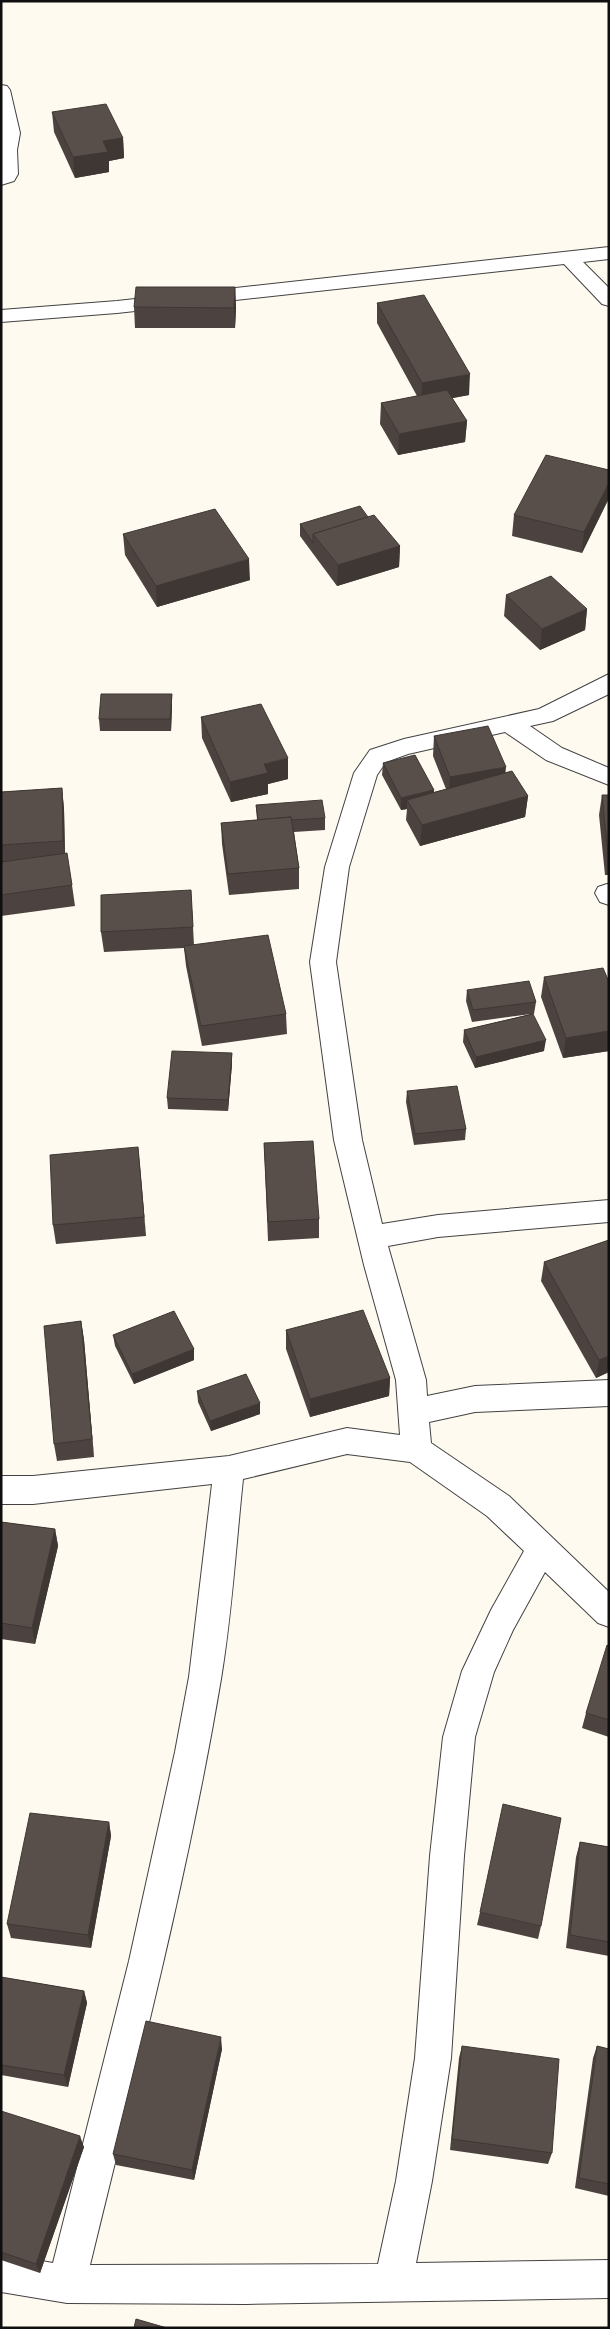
<svg xmlns="http://www.w3.org/2000/svg" width="610" height="2329" viewBox="0 0 610 2329" font-family="'IBM Plex Serif',serif">
  <rect width="100%" height="100%" fill="#fffaf0"/>
  <g fill="none" stroke-linecap="round" stroke-linejoin="round">
    <defs>
      <g id="minor">
        <polygon points="1,85 7,86 10,90 20,133 17,150 18,174 14,181 1,185"/>
        <polygon points="609,247 609,259 583,262 609,288 609,306 602,304 564,264 117,313 1,322 1,310 117,301"/>
        <path d="M609,674V694L553,721L530,726L562,748L609,768V785L546,760L505,732L408,754L386,762L377,775L349,867L336,962L362,1140L382,1224L438,1215L609,1200V1222L438,1237L388,1246L426,1380L427,1396L475,1386L609,1380V1406L475,1412L429,1422L431,1443L509,1496L609,1592V1627L598,1623L545,1572L513,1630L494,1672L475,1737L464,1856L451,2058L432,2181L416,2263L609,2260V2298L246,2304L67,2303L1,2292V2254L53,2263L129,1961L175,1752L189,1677L212,1484L33,1504H1V1476H33L229,1456L347,1428L400,1435L396,1380L364,1265L334,1140L310,962L325,867L354,773L370,750L404,739L539,709ZM347,1454L410,1462L487,1516L524,1551L491,1610L462,1671L443,1737L430,1856L415,2058L396,2181L378,2264L90,2265C137,2071 188,1876 221,1679C232,1613 236,1545 243,1479Z"/>
        <polygon points="607,884 609,884 609,905 600,902 595,893 598,887"/>
      </g>
    </defs>
    <!-- minor casing -->
    <use href="#minor" stroke="#424242" stroke-width="2"/>
    <!-- minor -->
    <use href="#minor" fill="#fff" fill-rule="evenodd"/>
  </g>
  <!-- wall -->
  <g fill="#4c4340">
    <polygon points="52,112 123,138 124,158 109,161 109,172 75,178 54,132"/>
    <polygon points="235,287 236,308 235,328 135,328 134,307"/>
    <polygon points="377,303 469,395 452,398 467,421 465,442 398,455 380,424 381,403 417,396 377,323"/>
    <polygon points="609,470 609,498 582,553 512,536 514,515"/>
    <polygon points="368,517 400,546 399,567 337,586 300,536 300,524"/>
    <polygon points="123,534 250,580 157,607 125,555"/>
    <polygon points="506,595 587,609 585,630 540,650 504,616"/>
    <polygon points="172,694 172,706 171,731 100,731 99,719"/>
    <polygon points="201,717 288,779 268,784 268,794 231,802 202,738"/>
    <polygon points="434,736 505,773 528,796 525,817 420,846 406,820 407,809 401,810 382,775 383,763 434,790 434,792 446,789 433,756"/>
    <polygon points="62,788 64,809 65,853 72,885 75,906 1,916 1,792"/>
    <polygon points="602,795 609,795 609,875 605,875 599,815"/>
    <polygon points="256,805 325,818 325,830 294,832 299,868 299,889 229,895 222,844 221,823 257,820"/>
    <polygon points="191,890 194,945 286,1014 287,1034 202,1046 186,966 184,948 104,952 101,932"/>
    <polygon points="544,977 609,982 609,1051 563,1058 541,997"/>
    <polygon points="467,990 536,1002 534,1014 533,1014 544,1051 475,1068 463,1042 464,1030 531,1014 472,1022 466,1001"/>
    <polygon points="232,1053 232,1064 228,1111 168,1109 167,1098"/>
    <polygon points="407,1091 466,1129 465,1140 414,1145 406,1102"/>
    <polygon points="264,1143 319,1219 319,1238 268,1241"/>
    <polygon points="138,1147 146,1236 56,1244 53,1225"/>
    <polygon points="609,1240 609,1372 596,1378 541,1281 544,1262"/>
    <polygon points="81,1321 84,1340 94,1457 57,1461 54,1444"/>
    <polygon points="286,1330 390,1378 389,1396 310,1417 286,1349"/>
    <polygon points="113,1335 194,1349 194,1360 134,1384 115,1346"/>
    <polygon points="197,1391 260,1414 211,1431 198,1402"/>
    <polygon points="1,1522 55,1529 58,1546 35,1644 1,1639"/>
    <polygon points="609,1646 609,1737 582,1728 586,1713"/>
    <polygon points="109,1822 111,1836 91,1948 11,1938 7,1924"/>
    <polygon points="580,1842 609,1847 609,1956 566,1948 576,1857"/>
    <polygon points="480,1912 541,1926 538,1939 477,1925"/>
    <polygon points="1,1977 84,1991 87,2003 68,2087 1,2075"/>
    <polygon points="462,2046 552,2153 548,2164 450,2150 459,2058"/>
    <polygon points="597,2046 609,2049 609,2196 575,2188 593,2058"/>
    <polygon points="222,2049 194,2180 116,2165 113,2154"/>
    <polygon points="1,2111 84,2147 40,2273 1,2260"/>
  </g>
  <!-- shaded-wall -->
  <g fill="#3e3734">
    <polygon points="123,138 124,158 109,161 109,172 75,178 73,157 103,141"/>
    <polygon points="235,287 236,308 235,328 234,308"/>
    <polygon points="470,374 469,395 421,404 422,383"/>
    <polygon points="467,421 465,442 398,455 399,434"/>
    <polygon points="609,483 609,498 582,553 584,532"/>
    <polygon points="400,546 399,567 337,586 338,565"/>
    <polygon points="249,559 250,580 157,607 156,586"/>
    <polygon points="587,609 585,630 540,650 542,629"/>
    <polygon points="172,694 172,706 171,731 170,719"/>
    <polygon points="288,758 288,779 268,784 268,794 231,802 230,782 264,764"/>
    <polygon points="506,767 504,788 449,797 450,777"/>
    <polygon points="62,788 64,809 65,862 63,841"/>
    <polygon points="434,790 433,802 407,800 407,809 401,810 401,798"/>
    <polygon points="528,796 525,817 420,846 422,825"/>
    <polygon points="609,1031 609,1051 563,1058 566,1038"/>
    <polygon points="546,1040 544,1051 475,1068 476,1057"/>
    <polygon points="232,1053 232,1064 228,1111 228,1100"/>
    <polygon points="138,1147 140,1166 146,1236 144,1217"/>
    <polygon points="81,1321 84,1340 94,1457 92,1439"/>
    <polygon points="194,1349 194,1360 134,1384 132,1374"/>
    <polygon points="609,1356 609,1372 596,1378 599,1360"/>
    <polygon points="390,1378 389,1396 310,1417 310,1399"/>
    <polygon points="260,1403 260,1414 211,1431 210,1421"/>
    <polygon points="55,1529 58,1546 35,1644 32,1628"/>
    <polygon points="109,1822 111,1836 91,1948 88,1935"/>
    <polygon points="84,1991 87,2003 68,2087 64,2075"/>
    <polygon points="221,2037 222,2049 194,2180 192,2170"/>
    <polygon points="80,2136 84,2147 40,2273 36,2264"/>
  </g>
  <!-- building -->
  <g fill="#584e4a" stroke="#3e3734">
    <polygon points="106,104 123,138 103,141 108,152 73,157 52,112"/>
    <polygon points="136,287 235,287 234,308 134,307"/>
    <polygon points="424,295 470,374 422,383 377,303"/>
    <polygon points="447,390 467,421 399,434 381,403"/>
    <polygon points="546,455 609,470 609,483 584,532 514,515"/>
    <polygon points="360,506 368,517 313,534 313,543 300,524"/>
    <polygon points="215,509 249,559 156,586 123,534"/>
    <polygon points="374,515 400,546 338,565 313,534"/>
    <polygon points="551,576 587,609 542,629 506,595"/>
    <polygon points="101,694 172,694 170,719 99,719"/>
    <polygon points="261,704 288,758 264,764 268,773 230,782 201,717"/>
    <polygon points="488,726 506,767 450,777 434,736"/>
    <polygon points="415,755 434,790 401,798 383,763"/>
    <polygon points="512,771 528,796 422,825 407,800"/>
    <polygon points="62,788 63,841 1,845 1,792"/>
    <polygon points="602,795 609,795 609,854 608,854"/>
    <polygon points="322,800 325,818 292,820 291,817 258,820 256,805"/>
    <polygon points="291,817 299,868 228,874 221,823"/>
    <polygon points="67,853 72,885 1,895 1,862"/>
    <polygon points="191,890 193,927 101,932 101,895"/>
    <polygon points="268,935 286,1014 201,1026 184,946"/>
    <polygon points="603,968 609,982 609,1031 566,1038 544,977"/>
    <polygon points="529,981 536,1002 473,1010 467,990"/>
    <polygon points="533,1014 546,1040 476,1057 464,1030"/>
    <polygon points="172,1051 232,1053 228,1100 167,1098"/>
    <polygon points="457,1086 466,1129 415,1134 407,1091"/>
    <polygon points="313,1141 319,1219 268,1222 264,1143"/>
    <polygon points="138,1147 144,1217 53,1225 50,1155"/>
    <polygon points="609,1240 609,1356 599,1360 544,1262"/>
    <polygon points="363,1310 390,1378 310,1399 286,1330"/>
    <polygon points="174,1311 194,1349 132,1374 113,1335"/>
    <polygon points="81,1321 92,1439 54,1444 44,1326"/>
    <polygon points="246,1374 260,1403 210,1421 197,1391"/>
    <polygon points="1,1522 55,1529 32,1628 1,1623"/>
    <polygon points="607,1645 609,1646 609,1720 586,1713"/>
    <polygon points="503,1804 561,1818 541,1926 480,1912"/>
    <polygon points="30,1813 109,1822 88,1935 7,1924"/>
    <polygon points="580,1842 609,1847 609,1942 570,1935"/>
    <polygon points="1,1977 84,1991 64,2075 1,2065"/>
    <polygon points="146,2021 221,2037 192,2170 113,2154"/>
    <polygon points="462,2046 559,2059 552,2153 452,2139"/>
    <polygon points="597,2046 609,2049 609,2184 579,2178"/>
    <polygon points="1,2111 80,2136 36,2264 1,2252"/>
    <polygon points="136,2319 167,2328 134,2328"/>
  </g>
  <!-- border -->
  <rect width="610" height="2329" fill="none" stroke="#0f0f0f" stroke-width="5"/>
</svg>
